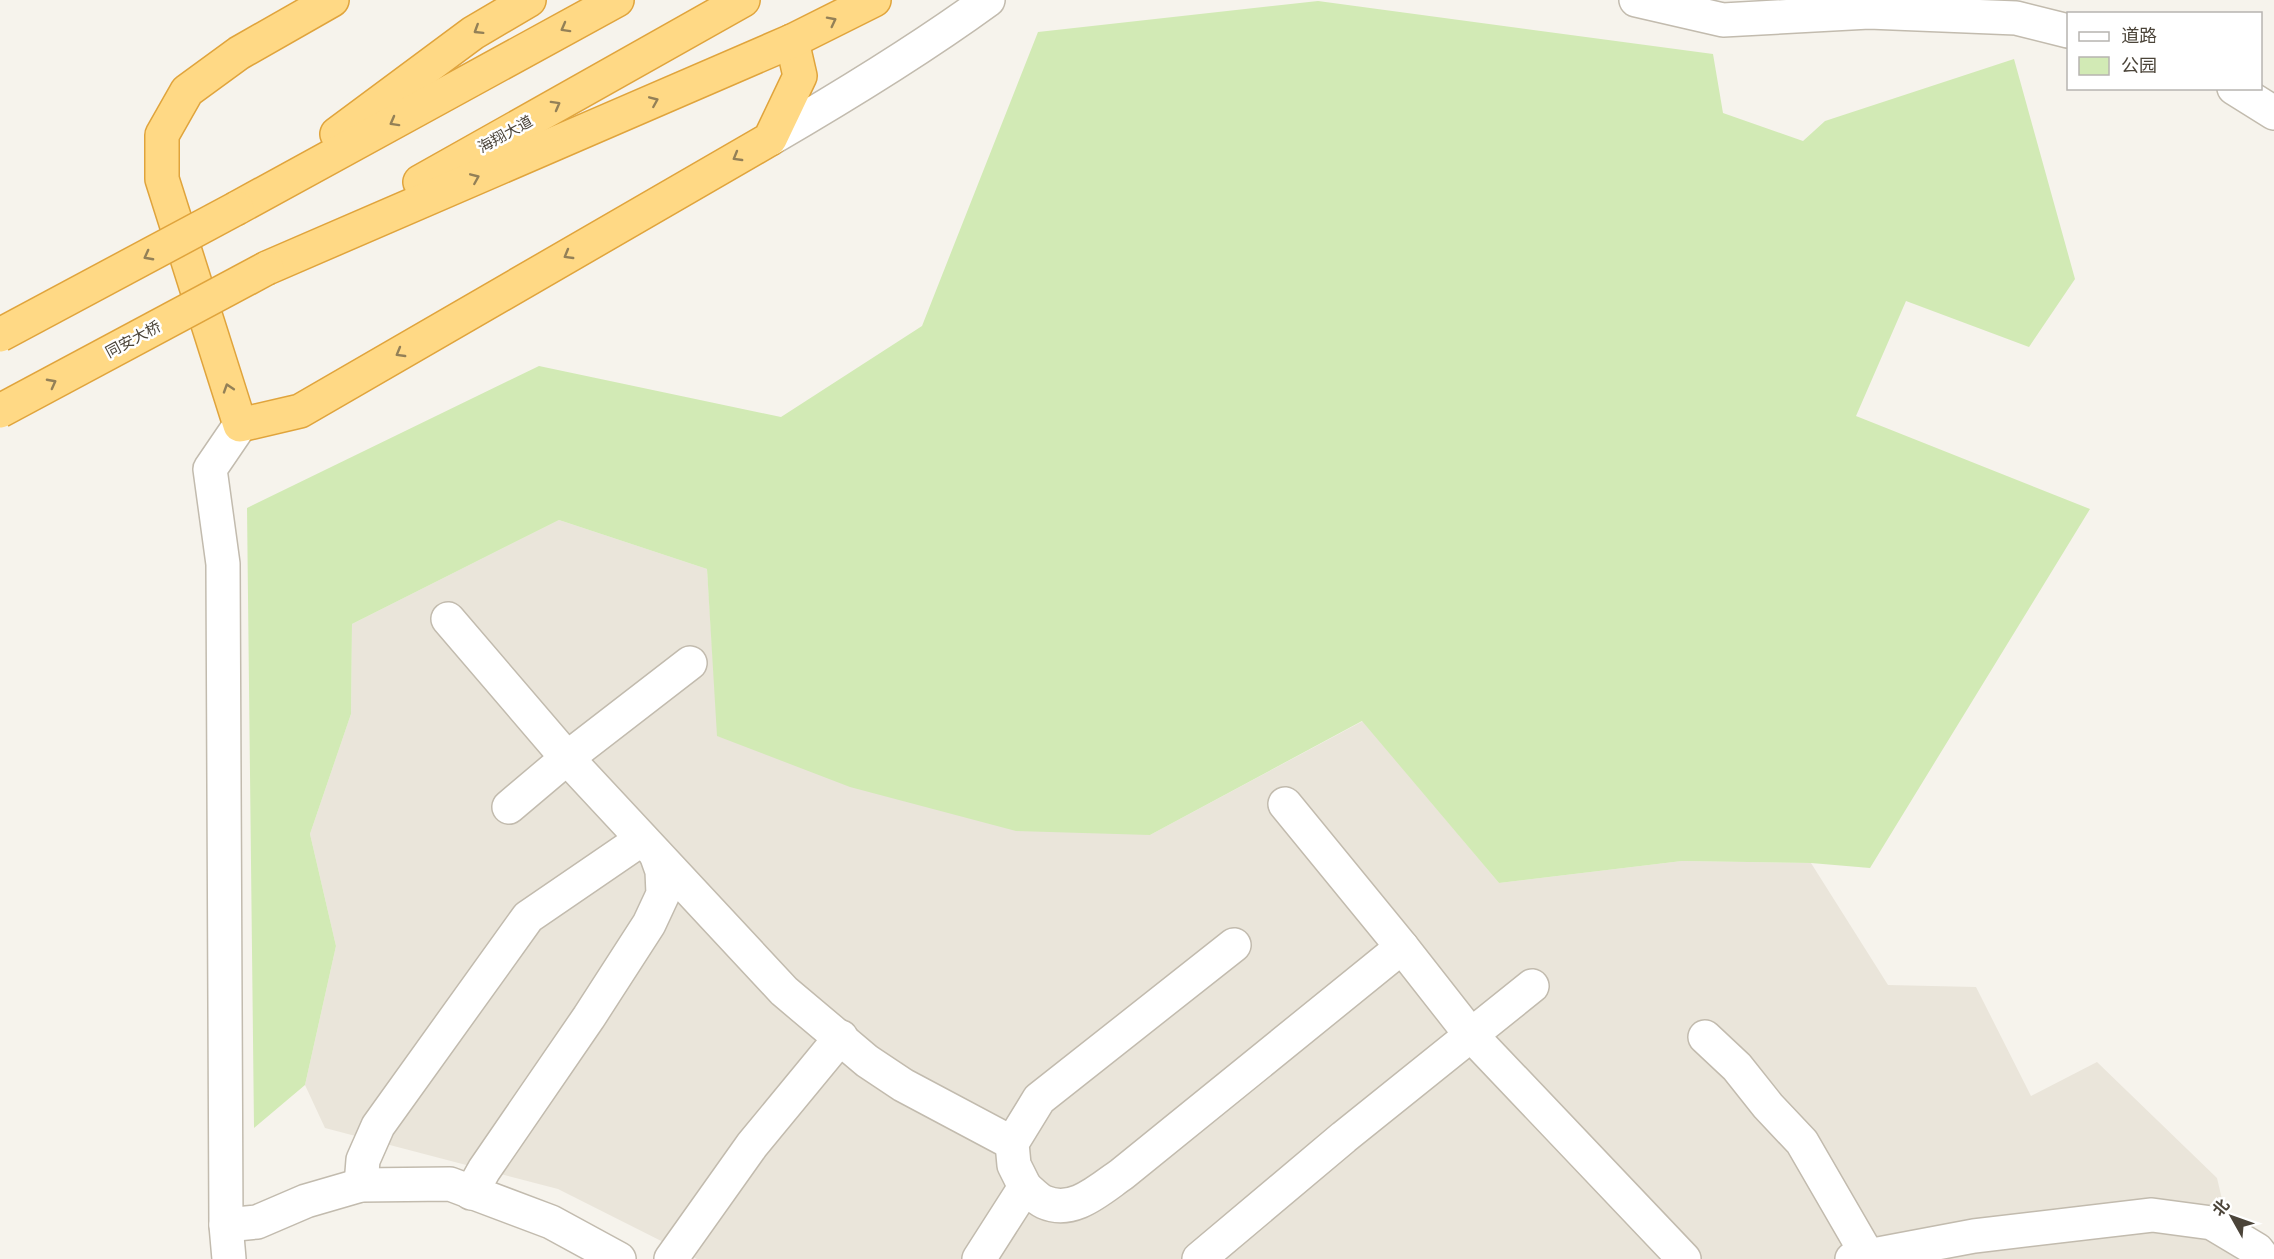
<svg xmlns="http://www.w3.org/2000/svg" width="2274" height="1259" viewBox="0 0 2274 1259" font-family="Ubuntu,'Noto Sans SC',sans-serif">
  <rect width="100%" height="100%" fill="#f6f3ec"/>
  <!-- residential -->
  <polygon fill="#eae5da" points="559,520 707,569 718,736 1150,835 1363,721 1499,883 1682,861 1811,863 1888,985 1976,987 2031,1096 2097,1062 2217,1178 2236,1259 697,1259 558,1189 325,1128 305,1085 336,946 310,834 351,714 352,624"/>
  <!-- green -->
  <polygon fill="#d2eab5" points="1318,1 1713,54 1723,113 1803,141 1825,121 2014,59 2075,279 2029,347 1906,301 1856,416 2090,509 1870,868 1811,863 1682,861 1499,883 1362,721 1150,835 1016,831 850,787 717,736 707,569 559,520 352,624 351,714 310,834 336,946 305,1085 254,1128 247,508 539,366 781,417 922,326 1038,32"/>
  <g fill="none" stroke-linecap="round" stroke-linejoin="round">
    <defs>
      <g id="minor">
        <polyline points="1636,0 1723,20 1869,12 2016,18 2068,31"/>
        <polyline points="2234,88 2274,113"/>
        <path d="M770,139C844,96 918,51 988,0"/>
        <polyline points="448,619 567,758 784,991 867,1061 903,1085 1012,1143"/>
        <polyline points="1285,804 1402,947 1471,1035 1684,1259"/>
        <polyline points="509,807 567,758 690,663"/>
        <polyline points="1705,1037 1737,1067 1768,1106 1802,1142 1868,1256"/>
        <polyline points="361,1185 363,1160 378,1126 528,917 642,839"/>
        <polyline points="1025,1187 1014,1165 1012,1143 1039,1099 1234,945"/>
        <polyline points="471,1193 484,1170 589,1017 649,924 663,894 662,871 656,854"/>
        <polyline points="226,1225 257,1222 306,1201 361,1185 450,1184 551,1222 619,1259"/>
        <polyline points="229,1259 226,1225 223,564 210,469 240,425"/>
        <polyline points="671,1259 752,1145 841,1037"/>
        <path d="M979,1259L1025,1187C1031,1192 1037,1199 1044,1202C1073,1215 1099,1190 1122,1174L1402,947"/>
        <polyline points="1199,1259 1344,1137 1532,986"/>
        <polyline points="1852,1259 1974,1236 2152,1215 2212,1223 2257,1250 2264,1259"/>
      </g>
      <g id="trunk">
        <polyline points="332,0 239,53 187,91 162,135 162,179 240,425 300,411 770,139 800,76 792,41"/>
        <polyline points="337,134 473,33 529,0"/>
        <polyline points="420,182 743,0"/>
        <polyline points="237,208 617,0"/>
        <polyline points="267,268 792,41 874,0"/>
      </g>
    </defs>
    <!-- minor casing -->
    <use href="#minor" stroke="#c2bbae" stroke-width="36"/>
    <!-- trunk casing -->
    <use href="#trunk" stroke="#e0a43c" stroke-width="36"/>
    <!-- minor -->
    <use href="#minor" stroke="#fff" stroke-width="33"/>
    <!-- trunk -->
    <use href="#trunk" stroke="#ffd985" stroke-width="33"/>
    <defs>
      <g id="trunk-bridge">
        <polyline points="0,335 237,208"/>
        <polyline points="0,411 267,268"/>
      </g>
    </defs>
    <!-- trunk-bridge casing -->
    <use href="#trunk-bridge" stroke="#e0a43c" stroke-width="36" stroke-linecap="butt"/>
    <!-- trunk-bridge -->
    <use href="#trunk-bridge" stroke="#ffd985" stroke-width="33"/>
  </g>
  <!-- one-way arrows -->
  <defs><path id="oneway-chevron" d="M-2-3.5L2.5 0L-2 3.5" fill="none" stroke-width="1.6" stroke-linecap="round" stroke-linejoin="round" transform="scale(1.5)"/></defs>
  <g stroke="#938057">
    <use href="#oneway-chevron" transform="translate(832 21) rotate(-27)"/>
    <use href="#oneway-chevron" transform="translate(565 28) rotate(151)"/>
    <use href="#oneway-chevron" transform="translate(478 30) rotate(148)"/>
    <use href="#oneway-chevron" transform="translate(654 101) rotate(-23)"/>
    <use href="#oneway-chevron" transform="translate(556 105) rotate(-29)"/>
    <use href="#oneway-chevron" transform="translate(394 122) rotate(151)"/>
    <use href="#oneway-chevron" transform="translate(737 157) rotate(150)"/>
    <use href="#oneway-chevron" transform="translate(475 178) rotate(-23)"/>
    <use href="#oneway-chevron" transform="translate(568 255) rotate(150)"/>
    <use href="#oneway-chevron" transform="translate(148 256) rotate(152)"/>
    <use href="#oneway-chevron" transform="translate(400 353) rotate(150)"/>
    <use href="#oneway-chevron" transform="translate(52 383) rotate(-28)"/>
    <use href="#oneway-chevron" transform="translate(228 388) rotate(-108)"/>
  </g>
  <g text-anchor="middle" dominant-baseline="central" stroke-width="5" stroke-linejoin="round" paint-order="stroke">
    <!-- street labels -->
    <g font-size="15" fill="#4b4439" stroke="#fff">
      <text transform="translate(505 134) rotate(-29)">海翔大道</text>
      <text transform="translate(133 339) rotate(-28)">同安大桥</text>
    </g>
  </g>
  <!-- legend -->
  <rect x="2067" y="12" width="195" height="78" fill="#ffffff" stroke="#b7b4b0" stroke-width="1.5"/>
  <rect x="2079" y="32" width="30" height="9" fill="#ffffff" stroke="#b7b4b0" stroke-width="1.5"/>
  <text x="2121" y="42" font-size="18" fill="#4b4439">道路</text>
  <rect x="2079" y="57" width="30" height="18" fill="#d2eab5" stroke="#b7b4b0" stroke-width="1.5"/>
  <text x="2121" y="72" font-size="18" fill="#4b4439">公园</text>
  <!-- north arrow -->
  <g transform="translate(2232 1217) rotate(310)" stroke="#ffffff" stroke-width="4.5" paint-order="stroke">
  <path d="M0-4.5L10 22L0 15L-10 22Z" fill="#4b4439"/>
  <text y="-9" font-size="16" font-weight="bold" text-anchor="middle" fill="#4b4439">北</text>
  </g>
</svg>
